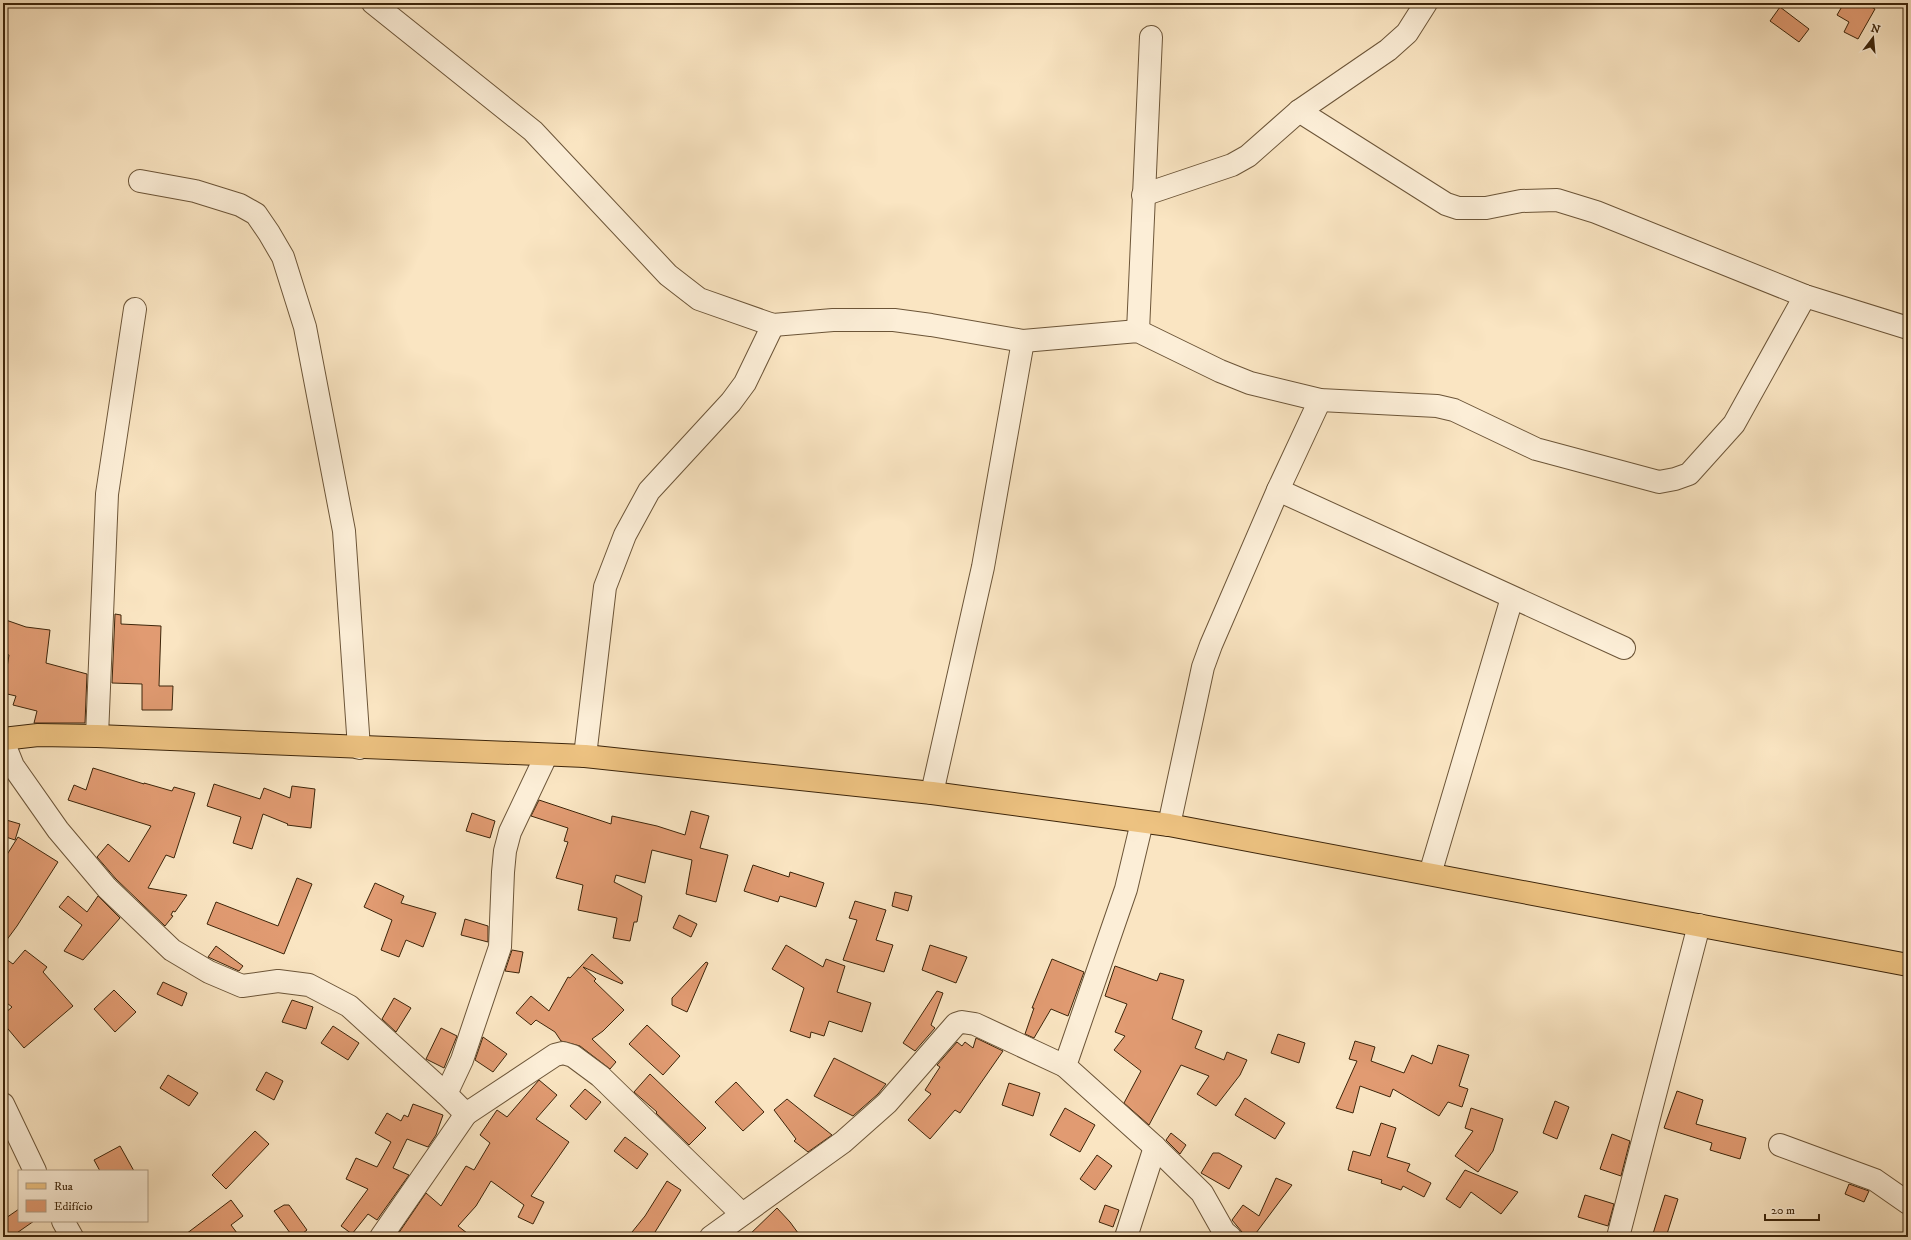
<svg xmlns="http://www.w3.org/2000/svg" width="1911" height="1240" viewBox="0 0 1911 1240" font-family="'IM FELL DW Pica',serif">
  <rect width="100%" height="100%" fill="#fae5c2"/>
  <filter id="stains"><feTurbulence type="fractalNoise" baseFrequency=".005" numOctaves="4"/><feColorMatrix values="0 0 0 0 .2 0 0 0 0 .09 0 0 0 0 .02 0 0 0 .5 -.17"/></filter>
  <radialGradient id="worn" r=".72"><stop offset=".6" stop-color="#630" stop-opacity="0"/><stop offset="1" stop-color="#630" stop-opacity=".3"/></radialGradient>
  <!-- building -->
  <g fill="#e19b72" stroke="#3d250a">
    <polygon points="1844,3 1864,3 1875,9 1858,39 1844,32 1849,22 1837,15"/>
    <polygon points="1780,7 1809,29 1799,42 1770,21"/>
    <polygon points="115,614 121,615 121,624 161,626 159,686 173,686 172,710 142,710 142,684 112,683"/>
    <polygon points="3,619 26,627 50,630 46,663 87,674 85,723 34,723 37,711 13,705 16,696 3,693 9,655 3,653"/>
    <polygon points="93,768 144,784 144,783 172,791 174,787 195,793 174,858 166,855 148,888 187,895 175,912 173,911 171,915 173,916 165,926 116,879 97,857 108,844 129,862 151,826 68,800 74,785 86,790"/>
    <polygon points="214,784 260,799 264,788 290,798 292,786 315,789 311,828 287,825 288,824 263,814 252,849 233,843 241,817 207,806"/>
    <polygon points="539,800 611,824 612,816 657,826 685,835 691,811 709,816 700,848 728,855 716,902 686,894 692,860 652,850 645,883 616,875 614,882 642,896 637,922 634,922 630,941 613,938 617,918 578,910 583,885 556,878 568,842 564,841 568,828 531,816"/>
    <polygon points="472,813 495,821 490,838 466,831"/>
    <polygon points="3,819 20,824 15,840 3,836"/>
    <polygon points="18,837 58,862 17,926 3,945 3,861"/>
    <polygon points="753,865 789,877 790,872 824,883 816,907 780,896 778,902 744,891"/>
    <polygon points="297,878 312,884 284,954 207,924 216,902 278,926"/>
    <polygon points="375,883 404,896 401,903 436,913 423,947 406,940 399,957 381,950 392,920 364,907"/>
    <polygon points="895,892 912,896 908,911 892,906"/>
    <polygon points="68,896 87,912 98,896 120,918 83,960 64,951 82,925 59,907"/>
    <polygon points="855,901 886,910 876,940 893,945 884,972 843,960 857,920 849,918"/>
    <polygon points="679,915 697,924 691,937 673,928"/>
    <polygon points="465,919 488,926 488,942 461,935"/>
    <polygon points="786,945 823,967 826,959 845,966 837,992 871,1003 862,1032 829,1021 824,1036 811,1032 810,1038 790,1031 804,988 772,969"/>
    <polygon points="930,945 967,957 956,983 922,970"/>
    <polygon points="216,946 243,966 239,971 208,957"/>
    <polygon points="25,950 47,967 43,972 73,1006 24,1048 3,1023 3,1015 12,1007 3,1000 3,957 13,964"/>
    <polygon points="512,950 523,952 519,973 505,971"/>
    <polygon points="592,954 623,982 622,984 583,967 596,979 594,981 624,1010 603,1031 592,1039 616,1062 610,1069 580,1046 561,1041 555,1032 536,1020 531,1025 516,1013 531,996 549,1011 568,977 570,978"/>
    <polygon points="1052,959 1084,972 1068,1016 1051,1009 1034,1038 1025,1034 1034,1008 1032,1008"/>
    <polygon points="706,962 708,963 687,1012 672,1005 672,998"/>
    <polygon points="1115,966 1157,981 1160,973 1184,980 1172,1019 1202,1031 1195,1048 1224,1060 1227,1052 1247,1060 1240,1075 1216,1106 1197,1094 1209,1076 1181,1065 1149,1125 1124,1103 1141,1071 1114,1050 1125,1036 1115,1032 1127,1004 1105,996"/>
    <polygon points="163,982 187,993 182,1006 157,994"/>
    <polygon points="114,990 136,1012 115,1032 94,1009"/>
    <polygon points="937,991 943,993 931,1025 935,1028 915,1051 903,1043"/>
    <polygon points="394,998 411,1008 396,1032 382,1019"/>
    <polygon points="292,1000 313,1007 306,1029 282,1022"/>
    <polygon points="647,1025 680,1056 663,1075 629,1044"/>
    <polygon points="333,1026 359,1043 348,1060 321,1043"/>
    <polygon points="441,1028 457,1036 444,1068 426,1059"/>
    <polygon points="1278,1034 1305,1043 1299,1063 1271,1053"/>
    <polygon points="483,1037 507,1054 493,1072 475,1060"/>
    <polygon points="976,1038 1003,1051 960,1113 955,1110 930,1139 908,1120 931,1094 925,1090 940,1067 937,1065 957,1042 962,1046 965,1042 973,1048"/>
    <polygon points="1355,1041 1375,1047 1371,1061 1404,1073 1412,1055 1432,1064 1438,1045 1469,1055 1459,1086 1468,1089 1462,1107 1448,1102 1439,1116 1393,1089 1390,1097 1360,1086 1353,1113 1336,1108 1357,1061 1349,1059"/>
    <polygon points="834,1058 886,1084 878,1094 853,1116 814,1096"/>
    <polygon points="266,1072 283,1081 274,1100 256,1090"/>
    <polygon points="650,1074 706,1128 689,1145 656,1113 657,1112 634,1092"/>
    <polygon points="168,1075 198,1093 189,1106 160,1088"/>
    <polygon points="539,1080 557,1095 536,1119 569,1142 531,1196 544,1202 533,1224 518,1217 524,1205 491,1181 476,1206 458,1226 472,1237 402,1237 398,1234 426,1193 441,1206 466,1166 474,1170 490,1143 480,1135 497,1110 507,1117"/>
    <polygon points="736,1082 764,1112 743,1131 715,1102"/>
    <polygon points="1009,1083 1040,1093 1033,1116 1002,1105"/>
    <polygon points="585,1089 601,1102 586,1120 570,1106"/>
    <polygon points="1677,1091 1703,1100 1696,1124 1746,1138 1740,1159 1710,1150 1712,1143 1664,1128"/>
    <polygon points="1245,1098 1285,1123 1275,1139 1235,1115"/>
    <polygon points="787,1099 832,1135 808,1152 794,1141 796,1139 774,1110"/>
    <polygon points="1555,1101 1569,1107 1557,1139 1543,1133"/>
    <polygon points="413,1104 443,1115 436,1135 428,1147 407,1139 393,1168 409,1175 377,1220 368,1214 352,1234 341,1226 368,1189 346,1179 356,1158 377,1167 391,1142 375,1133 387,1113 401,1121 404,1115 408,1117"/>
    <polygon points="1065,1108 1095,1125 1080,1152 1050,1135"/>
    <polygon points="1471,1108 1503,1119 1493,1151 1478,1172 1455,1156 1473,1131 1465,1128"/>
    <polygon points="1381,1123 1396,1128 1387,1157 1410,1164 1407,1171 1431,1183 1424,1197 1403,1186 1401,1190 1381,1183 1382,1180 1348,1170 1353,1151 1370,1156"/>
    <polygon points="255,1131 269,1144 226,1189 212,1175"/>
    <polygon points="1171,1133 1186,1145 1180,1154 1166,1140"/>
    <polygon points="1612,1134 1630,1141 1621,1176 1600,1169"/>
    <polygon points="625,1137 648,1154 637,1169 614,1151"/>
    <polygon points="120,1146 134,1171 100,1171 94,1160"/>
    <polygon points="1213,1153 1219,1153 1242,1166 1229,1189 1201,1173"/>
    <polygon points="1097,1155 1112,1166 1095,1190 1080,1179"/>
    <polygon points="1465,1170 1518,1192 1501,1214 1471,1192 1460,1208 1446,1199"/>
    <polygon points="1276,1178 1292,1185 1253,1237 1242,1237 1242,1232 1232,1220 1243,1205 1259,1216"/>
    <polygon points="667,1181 681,1190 652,1237 628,1237 645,1216"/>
    <polygon points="1849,1184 1869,1191 1864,1202 1845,1194"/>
    <polygon points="1585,1195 1614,1204 1608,1226 1578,1217"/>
    <polygon points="1665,1195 1678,1199 1666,1237 1652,1237"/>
    <polygon points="231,1200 243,1216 231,1225 240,1237 182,1237"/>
    <polygon points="284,1205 289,1205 307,1230 298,1237 293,1237 274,1211"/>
    <polygon points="1105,1205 1119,1210 1113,1227 1099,1222"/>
    <polygon points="777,1208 790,1222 801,1237 747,1237"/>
    <polygon points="19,1209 19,1221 34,1221 11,1237 3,1237 3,1220"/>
  </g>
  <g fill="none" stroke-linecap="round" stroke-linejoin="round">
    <defs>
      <g id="street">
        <polyline points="373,3 533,131 668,275 699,299 773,325 833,320 894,320 931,325 1023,341 1138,331 1220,371 1250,383 1320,400 1437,406 1454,410 1536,449 1659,482 1675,479 1689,474 1734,424 1805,296"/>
        <polyline points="1299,111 1446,204 1458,208 1486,208 1521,201 1557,200 1596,212 1805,296 1908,328"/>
        <polyline points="140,181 195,191 240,205 256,214 269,233 283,257 305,327 344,531 359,748"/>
        <polyline points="1143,195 1232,165 1248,156 1299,111 1388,50 1407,33 1426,3"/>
        <polyline points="1138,331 1151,37"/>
        <polyline points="1278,490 1624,648"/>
        <polyline points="97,736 107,494 135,309"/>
        <polyline points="3,741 13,766 58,830 107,888 172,950 209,972 242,986 278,981 309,985 349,1006 446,1094 466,1114 555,1055 563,1053 573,1056 600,1076 742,1214"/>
        <polyline points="585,756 605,587 625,535 649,491 731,402 745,383 773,325"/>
        <polyline points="932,793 983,567 1023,341"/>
        <polyline points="1142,822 1126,889 1065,1066 1155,1147 1202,1193 1224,1232 1230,1237"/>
        <polyline points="1169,825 1203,667 1211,645 1278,490 1320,400"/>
        <polyline points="1430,874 1512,598"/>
        <polyline points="446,1094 462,1060 500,947 503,872 505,851 510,832 546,756"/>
        <polyline points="3,1104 35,1171"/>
        <polyline points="1780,1145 1875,1180 1908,1203"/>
        <polyline points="63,1221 72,1237"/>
        <polyline points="381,1237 466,1114"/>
        <polyline points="711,1237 843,1142 887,1103 956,1024 962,1022 975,1024 1065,1066"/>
        <polyline points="1126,1237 1155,1147"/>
        <polyline points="1618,1237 1699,925"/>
      </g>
      <polyline id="primary" points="3,739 38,735 97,736 585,756 932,793 1169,825 1908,965"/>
    </defs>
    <!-- street casing -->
    <use href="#street" stroke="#6c5538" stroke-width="24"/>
    <!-- primary casing -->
    <use href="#primary" stroke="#3d250a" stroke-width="24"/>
    <!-- street -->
    <use href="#street" stroke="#fceed7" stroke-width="22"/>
    <!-- primary -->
    <use href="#primary" stroke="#edc281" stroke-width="22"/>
  </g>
  <!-- margin -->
  <rect width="1911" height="1240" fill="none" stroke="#fae5c2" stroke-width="16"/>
  <rect x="4" y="4" width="1903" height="1232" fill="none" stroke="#3d250a" stroke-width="2"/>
  <rect x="8" y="8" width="1895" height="1224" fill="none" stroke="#3d250a"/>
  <!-- legend -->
  <rect x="18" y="1170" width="130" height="52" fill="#fceed7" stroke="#b09e85"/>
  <rect x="26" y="1183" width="20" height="6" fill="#edc281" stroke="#b09e85"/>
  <text x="54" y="1190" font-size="12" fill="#3d250a">Rua</text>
  <rect x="26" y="1200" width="20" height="12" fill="#e19b72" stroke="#b09e85"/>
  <text x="54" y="1210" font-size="12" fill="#3d250a">Edifício</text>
  <!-- north arrow -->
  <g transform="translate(1873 38) rotate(16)" stroke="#fceed7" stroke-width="3" paint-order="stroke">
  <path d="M0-3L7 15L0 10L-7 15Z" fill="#3d250a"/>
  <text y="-6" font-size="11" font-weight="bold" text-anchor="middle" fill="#3d250a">N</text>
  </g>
  <!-- scale -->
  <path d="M1765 1214v6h54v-6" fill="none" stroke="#3d250a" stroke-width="2"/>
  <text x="1771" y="1214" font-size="12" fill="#3d250a" stroke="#fceed7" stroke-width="3" paint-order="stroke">20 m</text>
  <rect width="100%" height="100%" filter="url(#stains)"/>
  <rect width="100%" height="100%" fill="url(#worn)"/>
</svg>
